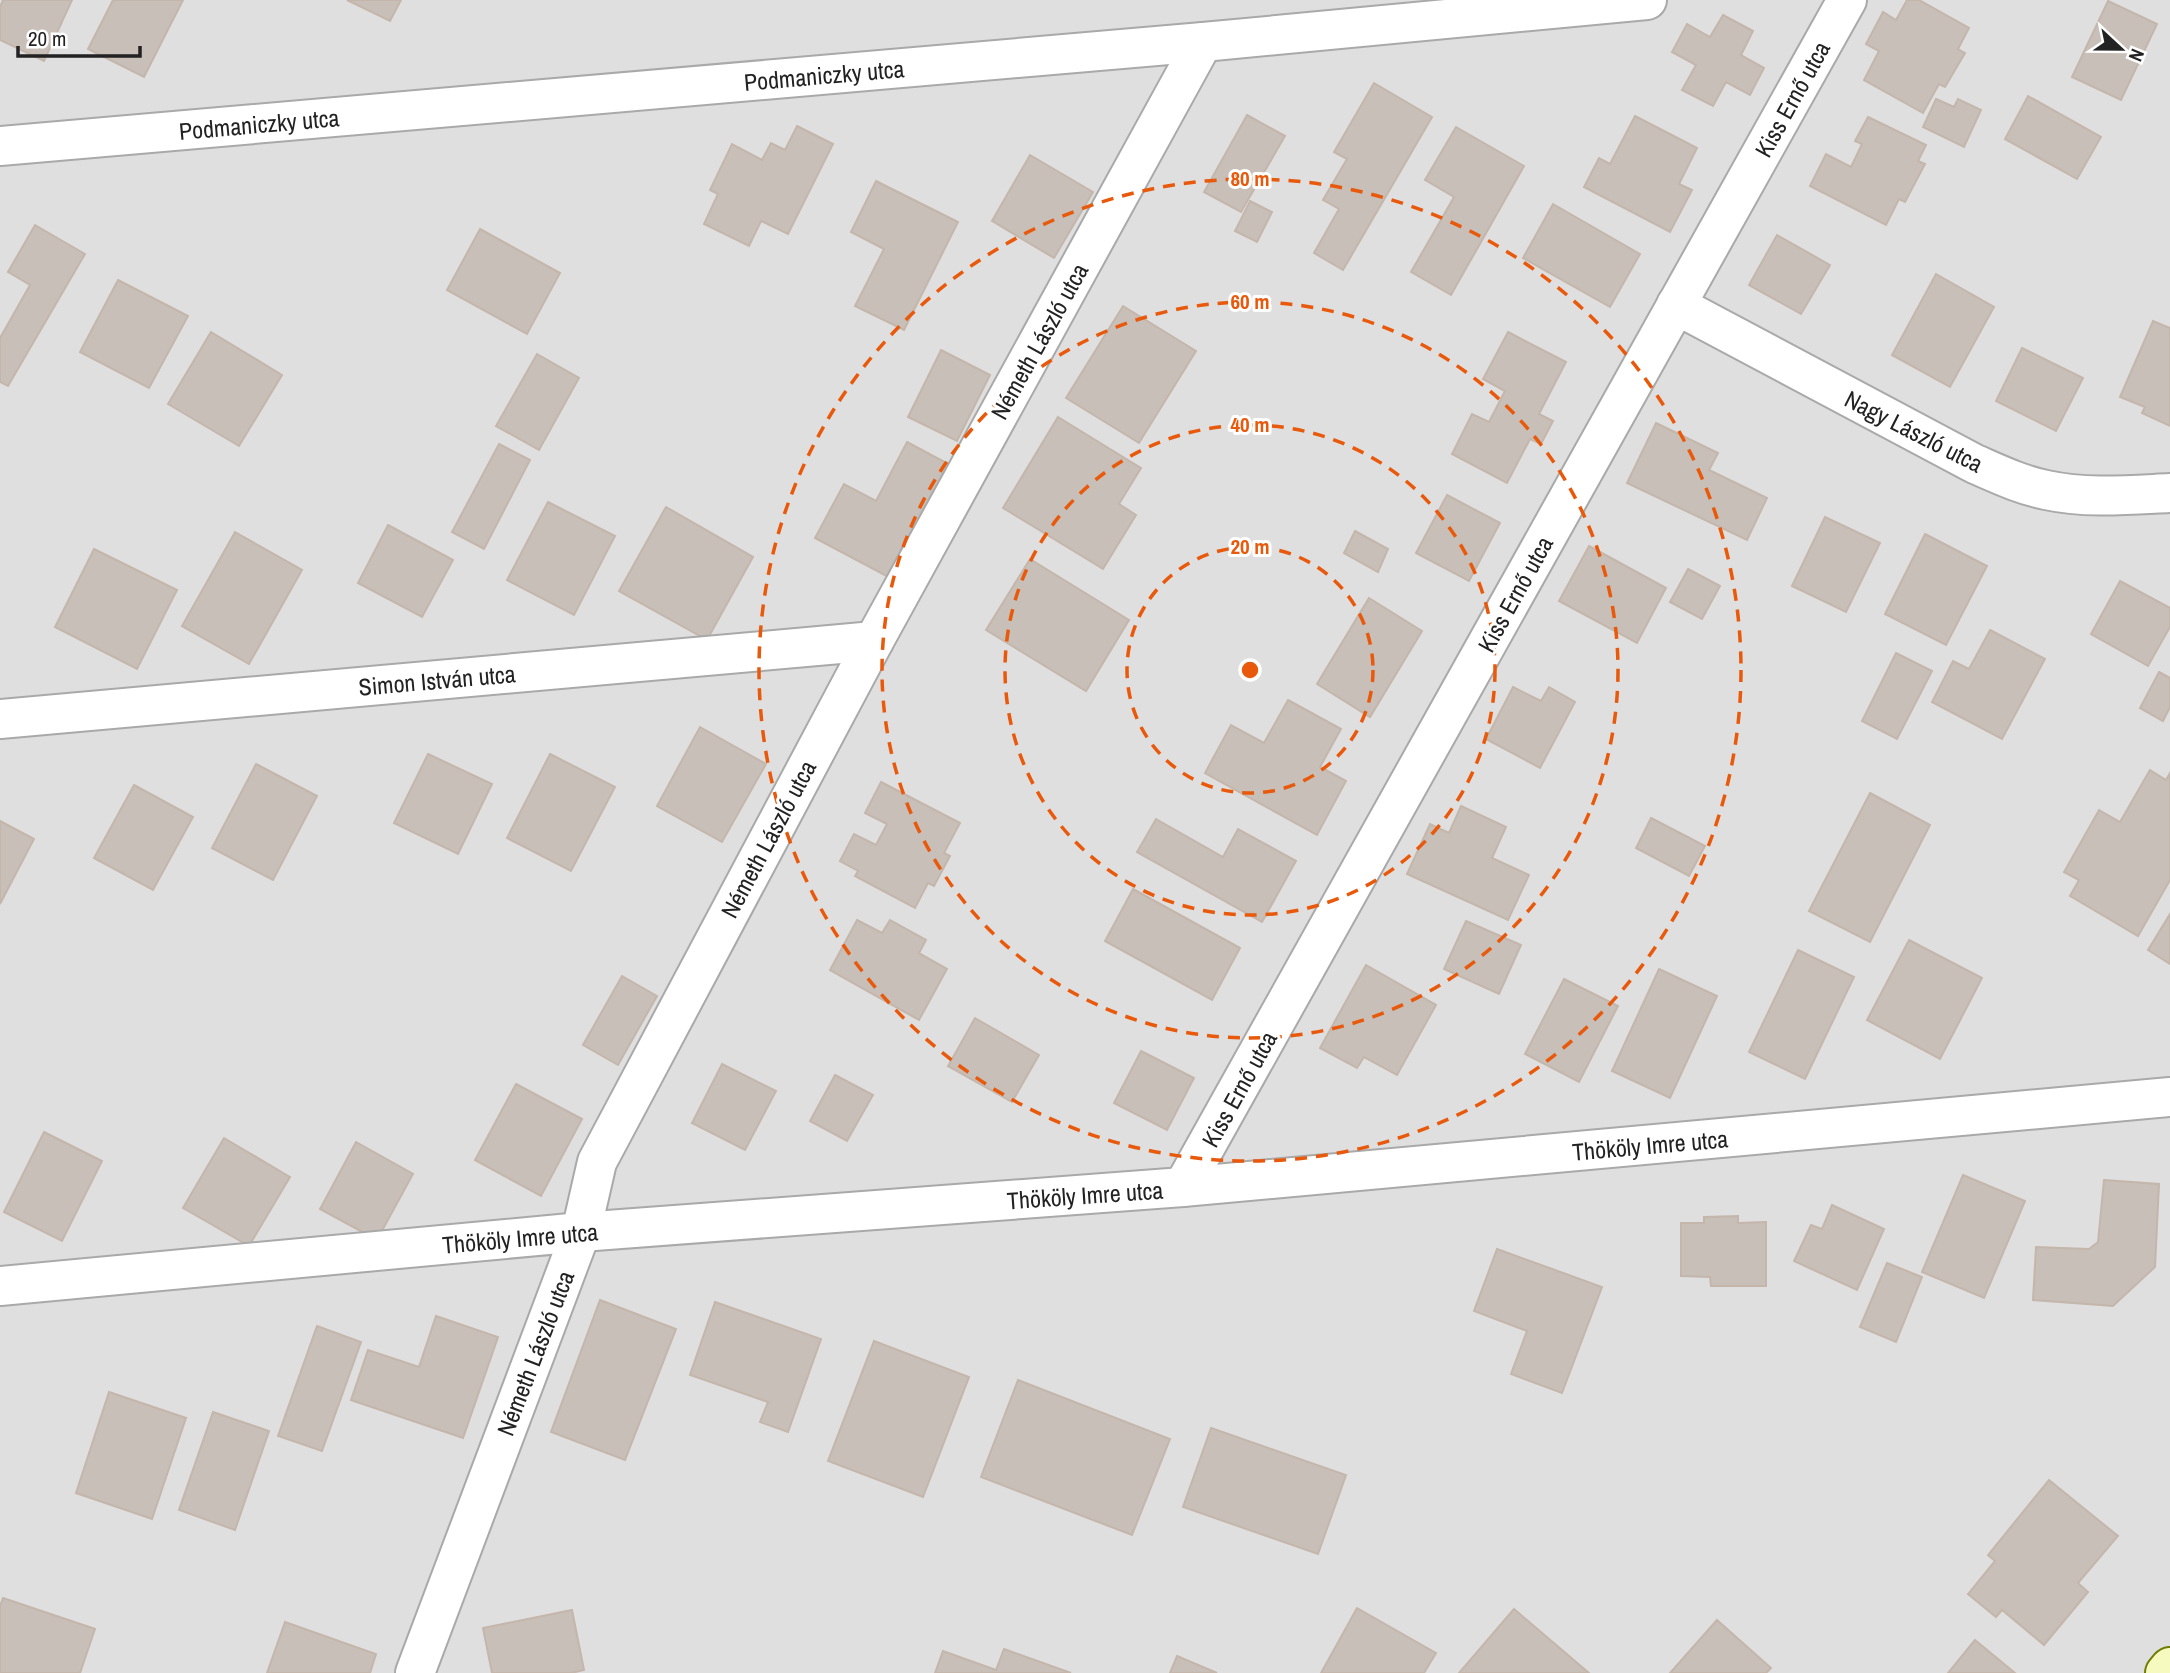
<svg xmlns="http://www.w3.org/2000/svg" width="2170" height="1673" viewBox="0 0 2170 1673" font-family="'Archivo Narrow',sans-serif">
  <rect width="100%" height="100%" fill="#f2efe9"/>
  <!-- residential -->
  <rect fill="#e0dfdf" x="0" y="0" width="2170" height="1673"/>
  <!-- building -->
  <g fill="#c7bfb8" stroke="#c4b6ab" stroke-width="2">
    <polygon points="3,0 72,0 44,61 0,40 0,7"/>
    <polygon points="113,0 183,0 144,77 88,49"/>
    <polygon points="347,0 401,0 390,21"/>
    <polygon points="1907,0 1919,0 1969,28 1958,49 1965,53 1945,87 1939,84 1923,113 1864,80 1879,51 1866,44 1883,12 1896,20"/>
    <polygon points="2108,1 2157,24 2121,100 2072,77"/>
    <polygon points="1723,15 1753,31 1741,55 1764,68 1750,95 1726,82 1713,106 1682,90 1696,65 1672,52 1687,24 1710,37"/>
    <polygon points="1374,83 1432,117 1343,270 1314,253 1339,209 1323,200 1347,159 1334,152"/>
    <polygon points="2028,96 2101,137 2077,179 2005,139"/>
    <polygon points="1936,99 1954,107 1958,99 1981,110 1964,147 1923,127"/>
    <polygon points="1247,115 1285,136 1241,212 1204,192"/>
    <polygon points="1635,116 1697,148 1679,184 1692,190 1670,232 1584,187 1599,158 1610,164"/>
    <polygon points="1868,117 1926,145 1918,161 1925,164 1905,202 1899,199 1886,225 1810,186 1826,154 1851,167 1862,144 1855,141"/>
    <polygon points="797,126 833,144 788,234 761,221 749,246 704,224 718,194 710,190 732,144 762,160 771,143 785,150"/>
    <polygon points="1456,127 1524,166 1451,295 1411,272 1454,197 1425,180"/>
    <polygon points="1030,155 1093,192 1054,258 992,221"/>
    <polygon points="876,181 958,222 904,330 855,306 884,249 851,232"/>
    <polygon points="1250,201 1272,212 1257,242 1235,231"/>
    <polygon points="1553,204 1640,254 1610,307 1523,258"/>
    <polygon points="35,225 85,254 8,386 0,382 0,338 30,285 8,272"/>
    <polygon points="480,229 560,273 527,334 447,290"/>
    <polygon points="1777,235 1830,265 1801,314 1749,285"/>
    <polygon points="1936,274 1994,307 1950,387 1892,355"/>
    <polygon points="118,280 188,316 149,388 80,352"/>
    <polygon points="1123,306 1196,351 1139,443 1066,398"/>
    <polygon points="2153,321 2170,328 2170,426 2142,413 2145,407 2120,397"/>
    <polygon points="211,332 282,375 239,446 168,404"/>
    <polygon points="1508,332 1566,362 1539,414 1553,421 1541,444 1530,439 1507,483 1452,454 1472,414 1489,422 1505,391 1483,379"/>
    <polygon points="2022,348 2083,378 2056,431 1996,401"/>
    <polygon points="941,350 990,375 957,441 908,417"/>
    <polygon points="537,354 579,378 539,450 496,426"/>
    <polygon points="1058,417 1141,468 1119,504 1136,515 1103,569 1003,508"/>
    <polygon points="1656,423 1718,453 1709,470 1767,498 1747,540 1627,483"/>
    <polygon points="907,442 952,466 892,579 815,538 844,484 876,501"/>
    <polygon points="499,444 530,460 484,549 452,532"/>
    <polygon points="1447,495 1500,523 1469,581 1416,553"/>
    <polygon points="548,502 615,536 574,615 507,580"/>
    <polygon points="666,507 753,557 707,640 619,591"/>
    <polygon points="1825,517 1880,543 1846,612 1792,586"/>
    <polygon points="388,525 453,560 422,617 358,583"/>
    <polygon points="1355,531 1388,549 1378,572 1344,553"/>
    <polygon points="235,532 302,570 249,664 182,626"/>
    <polygon points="1925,534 1987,566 1946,645 1885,614"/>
    <polygon points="1589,546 1666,588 1637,643 1559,601"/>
    <polygon points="94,549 177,590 137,669 55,627"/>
    <polygon points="1030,559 1129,620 1086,691 986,630"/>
    <polygon points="1688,569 1720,586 1702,619 1670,602"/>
    <polygon points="2120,581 2170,608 2170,627 2148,666 2091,634"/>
    <polygon points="1369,598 1422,631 1370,717 1317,684"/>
    <polygon points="1990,630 2045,659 2002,739 1932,702 1953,661 1969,669"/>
    <polygon points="1896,653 1932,671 1897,739 1862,721"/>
    <polygon points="2159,672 2170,678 2170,707 2163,721 2140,708"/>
    <polygon points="1513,687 1541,701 1549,687 1575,702 1540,768 1486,739"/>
    <polygon points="1288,700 1341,729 1320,767 1346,781 1317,835 1205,773 1231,725 1264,743"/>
    <polygon points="700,727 766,764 722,842 657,806"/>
    <polygon points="428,754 492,784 458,854 394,823"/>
    <polygon points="550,754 615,787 571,871 507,838"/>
    <polygon points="256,764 317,796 273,880 212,848"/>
    <polygon points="2150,770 2166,780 2170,773 2170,880 2138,936 2070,896 2079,880 2064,872 2099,810 2120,822"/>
    <polygon points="881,782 960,823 944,853 950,856 934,886 928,883 915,908 855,876 858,871 840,861 854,834 876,845 887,824 865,813"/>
    <polygon points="134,785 193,817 153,890 94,858"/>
    <polygon points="1870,793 1930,825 1870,942 1809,911"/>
    <polygon points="1461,806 1506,827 1492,858 1529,875 1508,920 1407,874 1430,824 1449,833"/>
    <polygon points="1651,818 1705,846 1689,876 1636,848"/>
    <polygon points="1156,819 1223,857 1238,829 1296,861 1262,922 1137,852"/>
    <polygon points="0,821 34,839 0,904"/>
    <polygon points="1133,889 1240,948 1212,1000 1105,941"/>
    <polygon points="2170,914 2170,964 2148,950"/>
    <polygon points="857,920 882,933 890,920 926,940 919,953 947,969 919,1020 830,970"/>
    <polygon points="1466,921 1521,945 1499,994 1444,969"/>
    <polygon points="1909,940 1982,978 1940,1059 1867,1020"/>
    <polygon points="1798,950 1854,977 1805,1079 1749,1052"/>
    <polygon points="1366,965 1436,1005 1397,1075 1364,1057 1357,1068 1320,1048"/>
    <polygon points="1659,969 1717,996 1670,1098 1612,1071"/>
    <polygon points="622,976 657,996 618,1065 583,1045"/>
    <polygon points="1564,979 1618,1006 1579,1082 1525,1054"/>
    <polygon points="975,1018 1039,1055 1012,1102 948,1066"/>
    <polygon points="1141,1051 1194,1078 1167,1130 1114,1103"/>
    <polygon points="722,1064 776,1091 745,1150 692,1123"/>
    <polygon points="835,1075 873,1095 847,1141 810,1121"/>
    <polygon points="516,1084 582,1119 541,1196 475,1160"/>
    <polygon points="44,1132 102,1161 62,1241 4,1212"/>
    <polygon points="224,1138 290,1177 249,1246 183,1208"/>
    <polygon points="356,1142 413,1174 377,1240 320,1209"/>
    <polygon points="1963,1175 2025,1201 1984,1298 1922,1272"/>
    <polygon points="2104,1180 2159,1184 2155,1267 2113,1306 2033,1300 2036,1247 2089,1249 2098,1242"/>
    <polygon points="1832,1205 1884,1229 1857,1290 1794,1261 1811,1225 1822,1229"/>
    <polygon points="1738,1216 1738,1223 1766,1222 1766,1286 1711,1286 1710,1277 1681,1276 1681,1223 1704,1223 1704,1217"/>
    <polygon points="1497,1249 1602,1287 1562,1393 1511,1374 1527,1331 1474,1311"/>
    <polygon points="1887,1263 1922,1277 1896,1342 1860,1327"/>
    <polygon points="600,1300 676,1329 625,1460 551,1432"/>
    <polygon points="715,1302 821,1339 788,1432 760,1422 768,1402 690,1375"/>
    <polygon points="436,1316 498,1337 463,1438 351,1400 368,1350 419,1367"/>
    <polygon points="317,1326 361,1342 322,1451 278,1436"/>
    <polygon points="874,1341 969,1377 923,1497 828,1461"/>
    <polygon points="1018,1380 1170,1439 1132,1535 981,1477"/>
    <polygon points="109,1392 186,1418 152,1519 76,1493"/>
    <polygon points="213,1412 269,1431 235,1530 179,1510"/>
    <polygon points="1211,1428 1346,1475 1318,1554 1183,1507"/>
    <polygon points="2049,1480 2118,1536 2078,1583 2088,1592 2044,1645 2002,1610 1996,1617 1968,1594 1995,1561 1988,1555"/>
    <polygon points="3,1598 95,1629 80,1673 0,1673 0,1606"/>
    <polygon points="1357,1608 1436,1653 1424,1673 1321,1673"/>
    <polygon points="1514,1609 1589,1673 1459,1673"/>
    <polygon points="572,1610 584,1670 571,1673 492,1673 483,1628"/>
    <polygon points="1717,1620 1771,1668 1766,1673 1670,1673"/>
    <polygon points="285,1622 376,1654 370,1673 267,1673"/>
    <polygon points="1975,1640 2015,1673 1948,1673"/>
    <polygon points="1004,1649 1071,1673 935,1673 943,1651 996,1670"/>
    <polygon points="1177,1656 1217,1673 1170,1673"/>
  </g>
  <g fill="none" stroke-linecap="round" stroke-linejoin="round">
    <defs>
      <g id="minor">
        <polyline points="0,146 1203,42 1647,0"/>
        <path d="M1676,305L1975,464C1998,474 2021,485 2046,490C2087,499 2129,495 2170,493"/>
        <polyline points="0,719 874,641"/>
        <polyline points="1183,1187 1847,0"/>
        <polyline points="0,1286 581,1232 1183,1187 2170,1097"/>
        <polyline points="415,1673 581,1232 597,1162 874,641 1203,42"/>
      </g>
      <polyline id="secondary" points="2165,1673 2170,1667"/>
    </defs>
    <!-- minor casing -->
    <use href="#minor" stroke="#a9a9a9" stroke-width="42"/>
    <!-- secondary casing -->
    <use href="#secondary" stroke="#707d05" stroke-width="42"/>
    <!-- minor -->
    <use href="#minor" stroke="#fff" stroke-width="38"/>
    <!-- secondary -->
    <use href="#secondary" stroke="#f7fabf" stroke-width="38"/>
  </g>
  <!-- distance rings -->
  <g fill="none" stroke="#e8590c" stroke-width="3.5" stroke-dasharray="12 9">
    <circle cx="1250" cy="670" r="123"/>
    <circle cx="1250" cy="670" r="245"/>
    <circle cx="1250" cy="670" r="368"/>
    <circle cx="1250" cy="670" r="491"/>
  </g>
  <g text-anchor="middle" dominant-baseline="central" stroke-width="6" stroke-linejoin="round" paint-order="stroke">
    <!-- street labels -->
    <g font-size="24" fill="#222" stroke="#fff">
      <text transform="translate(824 75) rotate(-5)">Podmaniczky utca</text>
      <text transform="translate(1792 99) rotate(-61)">Kiss Ernő utca</text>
      <text transform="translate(259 124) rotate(-5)">Podmaniczky utca</text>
      <text transform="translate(1039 341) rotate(-61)">Németh László utca</text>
      <text transform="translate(1914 431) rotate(27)">Nagy László utca</text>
      <text transform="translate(1515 594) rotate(-61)">Kiss Ernő utca</text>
      <text transform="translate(437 680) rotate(-5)">Simon István utca</text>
      <text transform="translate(768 839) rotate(-62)">Németh László utca</text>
      <text transform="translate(1239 1089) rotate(-61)">Kiss Ernő utca</text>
      <text transform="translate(1650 1145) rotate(-5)">Thököly Imre utca</text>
      <text transform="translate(1085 1195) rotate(-4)">Thököly Imre utca</text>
      <text transform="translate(520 1238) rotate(-5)">Thököly Imre utca</text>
      <text transform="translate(535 1353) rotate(-69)">Németh László utca</text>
    </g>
  </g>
  <circle cx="1250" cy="670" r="10" fill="#e8590c" stroke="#fff" stroke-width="3.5"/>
  <g font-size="21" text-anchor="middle" font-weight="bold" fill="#e8590c" stroke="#fff" stroke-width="6" stroke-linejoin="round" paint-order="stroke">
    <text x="1250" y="186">80 m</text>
    <text x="1250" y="309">60 m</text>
    <text x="1250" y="432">40 m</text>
    <text x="1250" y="554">20 m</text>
  </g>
  <!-- north arrow -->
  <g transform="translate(2121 49) rotate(112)" stroke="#ffffff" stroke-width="5" paint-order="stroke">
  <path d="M0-5L12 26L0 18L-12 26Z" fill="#222222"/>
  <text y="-10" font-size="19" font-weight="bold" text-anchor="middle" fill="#222222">N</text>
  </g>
  <!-- scale -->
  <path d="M18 46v10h122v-10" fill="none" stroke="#222222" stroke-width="3.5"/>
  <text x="28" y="46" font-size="21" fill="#222222" stroke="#ffffff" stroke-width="5" paint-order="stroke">20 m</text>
</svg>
